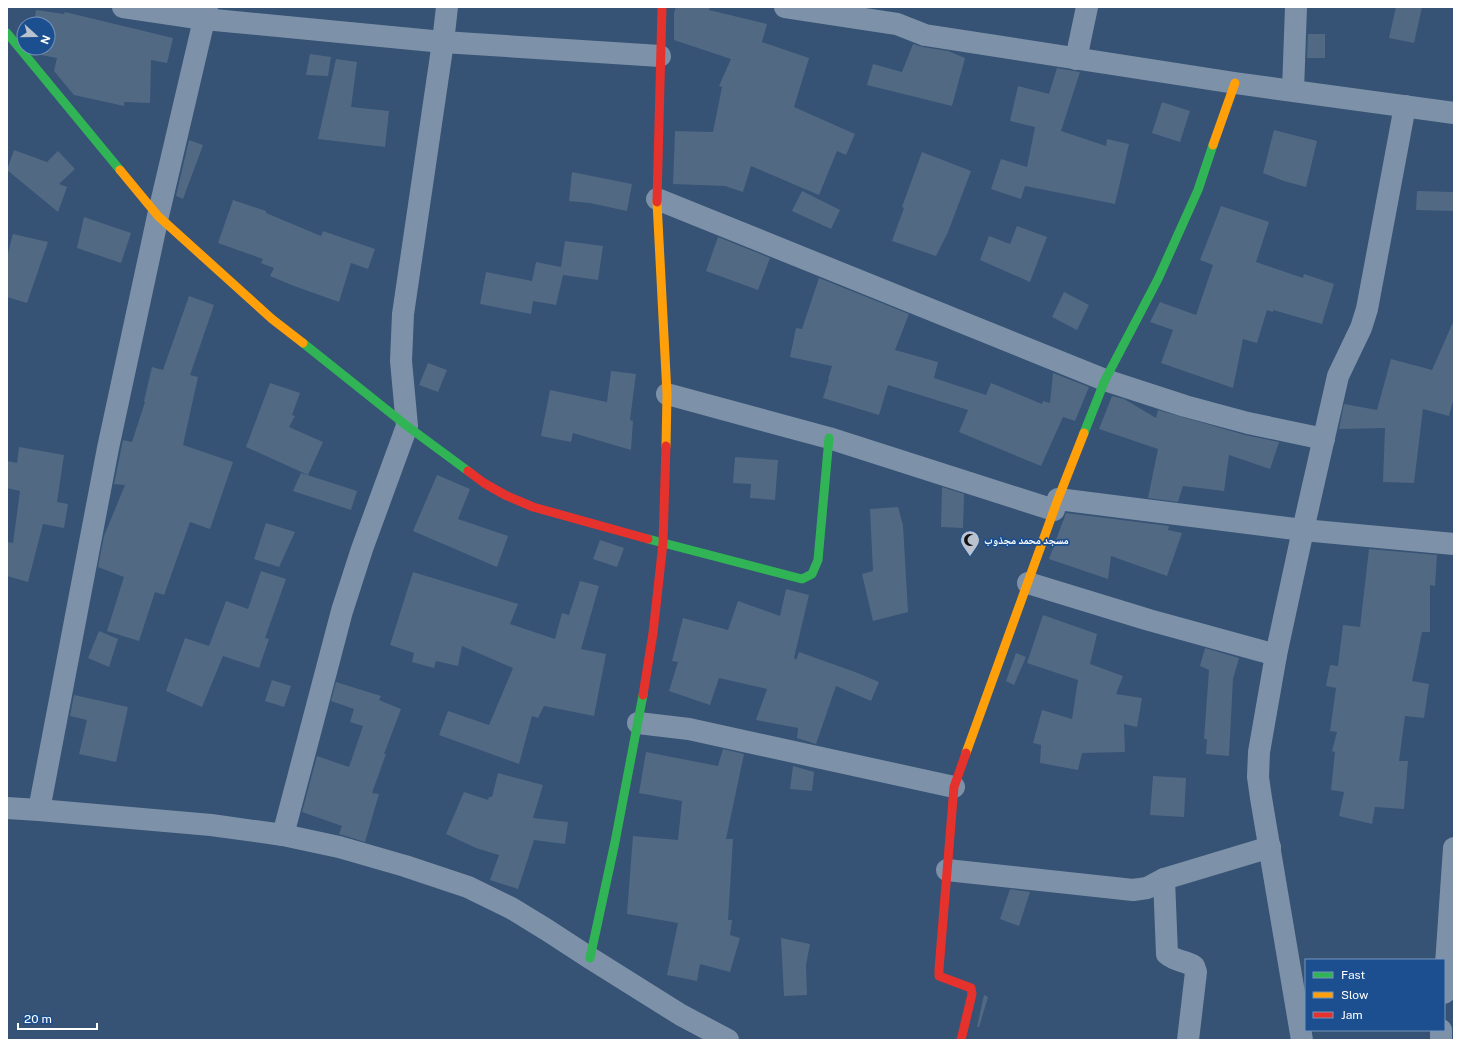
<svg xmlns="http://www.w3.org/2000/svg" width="1461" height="1047" viewBox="0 0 1461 1047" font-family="'Public Sans','Noto Naskh Arabic',sans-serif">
  <rect width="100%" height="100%" fill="#365274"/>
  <!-- building -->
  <g fill="#526984">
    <polygon points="676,7 710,7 709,10 767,24 762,42 809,58 794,107 855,134 846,155 837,151 819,195 751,166 743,192 725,186 673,184 675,131 713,132 722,87 719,86 731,59 674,40 674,13"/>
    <polygon points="1396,7 1422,7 1414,43 1389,38"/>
    <polygon points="36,10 64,14 65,12 173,38 167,63 151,60 150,103 124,102 124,106 74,95 54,71 57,58 41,55 36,48 48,48 48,24 34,24"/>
    <polygon points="1308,34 1325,34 1325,58 1307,58"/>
    <polygon points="913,44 923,47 948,51 965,58 952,106 867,85 873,64 902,72"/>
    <polygon points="310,54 331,57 328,76 306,75"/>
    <polygon points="336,59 357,62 351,107 389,111 385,147 318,139"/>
    <polygon points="1057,68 1080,72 1061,131 1106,146 1107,139 1129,144 1115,204 1025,186 1021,199 991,189 1001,159 1027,167 1035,127 1010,121 1018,86 1049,94"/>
    <polygon points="1162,102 1190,111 1180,142 1152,133"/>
    <polygon points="1274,130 1317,141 1306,187 1284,181 1263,173"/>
    <polygon points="189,140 203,145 183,199 176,196"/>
    <polygon points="14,150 47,162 58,151 75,169 59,184 67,187 58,212 7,170"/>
    <polygon points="922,152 971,171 948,232 936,256 892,241 904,208 902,207"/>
    <polygon points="572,172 632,184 627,211 590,203 569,201"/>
    <polygon points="802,191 840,210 831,229 792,211"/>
    <polygon points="1417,191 1454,192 1454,211 1416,210"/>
    <polygon points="233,200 266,211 266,213 321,236 323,231 375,249 368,269 351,263 339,302 294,286 270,276 274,268 261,263 263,259 218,243"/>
    <polygon points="1221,206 1269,222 1256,262 1303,278 1304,274 1334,284 1322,324 1273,310 1273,312 1267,310 1257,343 1243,339 1233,388 1161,363 1173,330 1150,322 1160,302 1196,315 1213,265 1200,260"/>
    <polygon points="84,217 131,233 121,263 77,248"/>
    <polygon points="1017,226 1047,237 1030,282 980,260 989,236 1010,244"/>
    <polygon points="13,234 48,242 27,303 7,297 7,257"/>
    <polygon points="718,237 770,258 758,290 706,271"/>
    <polygon points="565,241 603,246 598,280 563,275 556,305 533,301 531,314 480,304 486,272 532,281 536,262 561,267"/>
    <polygon points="819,278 909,314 895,350 938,362 934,378 986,395 991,383 1042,404 1043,401 1050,403 1053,373 1089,387 1075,421 1063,417 1041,466 959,432 968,410 888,385 879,415 823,398 829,379 828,379 832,366 790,357 796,328 802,329"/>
    <polygon points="1064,292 1089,305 1077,330 1052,317"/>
    <polygon points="189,296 214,305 190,375 198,377 183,445 233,462 210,529 190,522 164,595 155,592 139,641 107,631 124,577 98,567 104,536 125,485 114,484 123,440 132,442 145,402 144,401 152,367 163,370"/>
    <polygon points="1454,320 1454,397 1449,416 1423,409 1414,483 1383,482 1385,428 1339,429 1344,404 1377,410 1391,359 1432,370"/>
    <polygon points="428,363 447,370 438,392 419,385"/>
    <polygon points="611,371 636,374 630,420 633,421 631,450 573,433 571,442 541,436 550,390 607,402"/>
    <polygon points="270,383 300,393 292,415 295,416 289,427 323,442 308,475 246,447"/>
    <polygon points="1112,396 1124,399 1156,418 1158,410 1245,435 1279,442 1270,469 1229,455 1224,491 1183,486 1178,502 1148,498 1158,449 1099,429"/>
    <polygon points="19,447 64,455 57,502 68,504 64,528 43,524 28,582 7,576 7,542 13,543 20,491 7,488 7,461 17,463"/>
    <polygon points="735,457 778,460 775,500 750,498 751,484 733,483"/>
    <polygon points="301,473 357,491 351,510 293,491"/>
    <polygon points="437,475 470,489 458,519 508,536 497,567 413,531"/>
    <polygon points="942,487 964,494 963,528 941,527"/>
    <polygon points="898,507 903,525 908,612 873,621 862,574 873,571 870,509"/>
    <polygon points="1066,513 1169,526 1168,530 1182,533 1167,576 1111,556 1108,579 1049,559"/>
    <polygon points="266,523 295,532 279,567 254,559"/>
    <polygon points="600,540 624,548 617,567 593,559"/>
    <polygon points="1369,549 1437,555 1435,586 1430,585 1430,632 1422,632 1412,681 1429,684 1424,718 1405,716 1399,761 1408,761 1404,809 1375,807 1372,824 1339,816 1344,792 1331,790 1335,752 1332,751 1337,732 1330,731 1336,688 1326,686 1330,665 1338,666 1343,625 1360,627"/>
    <polygon points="261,571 286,579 265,638 269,639 259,668 223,656 202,707 166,691 185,638 209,646 226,601 248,609"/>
    <polygon points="413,572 518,604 510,624 555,639 562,613 569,615 580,581 599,586 581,649 606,654 594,716 544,706 538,718 532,716 519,764 439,735 448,711 489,725 513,668 462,646 458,666 436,661 434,668 412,662 414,653 390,645"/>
    <polygon points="786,589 809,595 794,658 796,660 799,652 855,672 879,682 871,701 836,686 816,744 797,738 798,728 756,720 767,689 719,678 710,705 669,691 678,662 672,661 683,618 728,630 738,601 780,616"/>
    <polygon points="1043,615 1097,634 1090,664 1123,676 1116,694 1142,698 1137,727 1124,724 1125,752 1082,753 1078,770 1040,763 1041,745 1033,743 1042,710 1072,719 1078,680 1027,663"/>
    <polygon points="99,631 118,639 109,667 88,658"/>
    <polygon points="1205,648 1239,658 1233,679 1229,756 1206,754 1207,739 1204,739 1209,670 1200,666"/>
    <polygon points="1016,653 1026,657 1014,685 1006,681"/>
    <polygon points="272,680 291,686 284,707 265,701"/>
    <polygon points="336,682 381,696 379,700 401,709 384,754 386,754 372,793 379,794 365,842 339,834 342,826 302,812 317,756 349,767 363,726 350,722 354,709 331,701"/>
    <polygon points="74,695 128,707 116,762 79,754 87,720 70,716"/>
    <polygon points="723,749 744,754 726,839 733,839 728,920 732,920 730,935 740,938 730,972 700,964 697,981 667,975 678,923 627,914 633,836 678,840 682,801 639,793 646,752 718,766"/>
    <polygon points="793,766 814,772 812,791 790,789"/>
    <polygon points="498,773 543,785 533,818 568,822 565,844 534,840 518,889 490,880 499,855 476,848 446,834 464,792 488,800 489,797 492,797"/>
    <polygon points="1153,776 1186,778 1184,817 1150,815"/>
    <polygon points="1010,889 1030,892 1019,926 1000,919"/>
    <polygon points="781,938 810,944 806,965 807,995 784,996"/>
    <polygon points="984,995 988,997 979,1027 977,1027"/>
  </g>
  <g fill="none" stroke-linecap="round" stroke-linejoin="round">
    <!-- street -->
    <g stroke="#7d92a8" stroke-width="22">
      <polyline points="123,7 204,19 443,42 660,56"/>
      <polyline points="785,7 897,24 925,35 1235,83 1454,113"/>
      <polyline points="1076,59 1087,7"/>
      <polyline points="1293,90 1296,7"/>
      <polyline points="657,199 1105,380 1185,406 1248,423 1324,439"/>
      <polyline points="667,394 829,438 1054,510"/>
      <polyline points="1058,499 1303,530 1454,544"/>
      <polyline points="1028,583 1149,620 1276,655"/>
      <polyline points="638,723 689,729 954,787"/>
      <polyline points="7,808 39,810 211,825 283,835 339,847 405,866 468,887 511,908 547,930 590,958 681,1015 728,1040"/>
      <polyline points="39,810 108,448 158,216 207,7"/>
      <polyline points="283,835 342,611 362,549 407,426 401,361 403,314 443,42 447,7"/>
      <path d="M947,870L1133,890L1147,888L1164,879L1167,954C1175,961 1185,961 1194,966L1196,972L1188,1040"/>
      <polyline points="1164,879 1270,847"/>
      <polyline points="1444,993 1454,848"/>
      <polyline points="1302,1040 1261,798 1258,777 1259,752 1276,655 1303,530 1338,376 1361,328 1367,309 1405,106"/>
      <polyline points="1441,1040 1441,1030"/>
    </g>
    <!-- fast -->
    <g stroke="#30b455" stroke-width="9">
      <polyline points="7,33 120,170"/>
      <polyline points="303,343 407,426 468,471"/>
      <polyline points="1084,433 1105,380 1158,279 1198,190 1213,145"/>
      <polyline points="648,539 802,579 812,574 818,560 829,438"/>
      <polyline points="590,958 615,842 643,695"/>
    </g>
    <!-- slow -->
    <g stroke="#ff9f0a" stroke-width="9">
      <polyline points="1213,145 1235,83"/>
      <polyline points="120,170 158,216 272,319 303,343"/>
      <polyline points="657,202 667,394 666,446"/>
      <polyline points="966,753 1058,499 1084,433"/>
    </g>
    <!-- jam -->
    <g stroke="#e5322d" stroke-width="9">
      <polyline points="657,202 662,7"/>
      <polyline points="468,471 484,483 505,495 533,507 648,539"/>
      <polyline points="643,695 653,633 663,543 666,446"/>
      <polyline points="961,1040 972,994 971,988 939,976 939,969 954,787 966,753"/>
    </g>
  </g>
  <!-- icons -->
  <defs>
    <symbol id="mosque-pin" viewBox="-11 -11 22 30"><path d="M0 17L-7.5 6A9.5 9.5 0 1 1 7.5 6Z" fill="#b9c2ce" stroke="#1b4f8f"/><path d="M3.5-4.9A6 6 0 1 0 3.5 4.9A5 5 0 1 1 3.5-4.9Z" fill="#111"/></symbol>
  </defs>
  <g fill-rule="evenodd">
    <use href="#mosque-pin" x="959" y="529" width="22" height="30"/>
  </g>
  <g text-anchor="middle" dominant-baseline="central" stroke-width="3.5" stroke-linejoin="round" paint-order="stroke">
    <!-- poi labels -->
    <g font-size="11" font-weight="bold" fill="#fff" stroke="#1b4f8f" text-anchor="start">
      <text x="984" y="540">مسجد محمد مجذوب</text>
    </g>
  </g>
  <!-- border -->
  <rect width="1461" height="1047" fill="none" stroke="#ffffff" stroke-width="16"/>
  <!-- legend -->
  <rect x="1305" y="959" width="140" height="72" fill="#1b4f8f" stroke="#7695bc"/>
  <rect x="1313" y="972" width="20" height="6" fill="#30b455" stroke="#7695bc"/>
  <text x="1341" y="979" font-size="12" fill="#ffffff">Fast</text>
  <rect x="1313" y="992" width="20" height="6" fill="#ff9f0a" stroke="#7695bc"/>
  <text x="1341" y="999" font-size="12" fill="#ffffff">Slow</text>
  <rect x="1313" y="1012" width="20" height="6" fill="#e5322d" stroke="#7695bc"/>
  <text x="1341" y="1019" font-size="12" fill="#ffffff">Jam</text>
  <!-- north arrow -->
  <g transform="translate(36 36) rotate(111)"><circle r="19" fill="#1b4f8f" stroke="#7695bc"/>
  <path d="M0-3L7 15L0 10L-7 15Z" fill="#b9c2ce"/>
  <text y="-6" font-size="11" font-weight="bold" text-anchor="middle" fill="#ffffff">N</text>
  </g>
  <!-- scale -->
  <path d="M18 1023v6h79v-6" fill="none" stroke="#ffffff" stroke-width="2"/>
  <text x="24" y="1023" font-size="12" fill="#ffffff" stroke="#1b4f8f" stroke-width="3" paint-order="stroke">20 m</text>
</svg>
